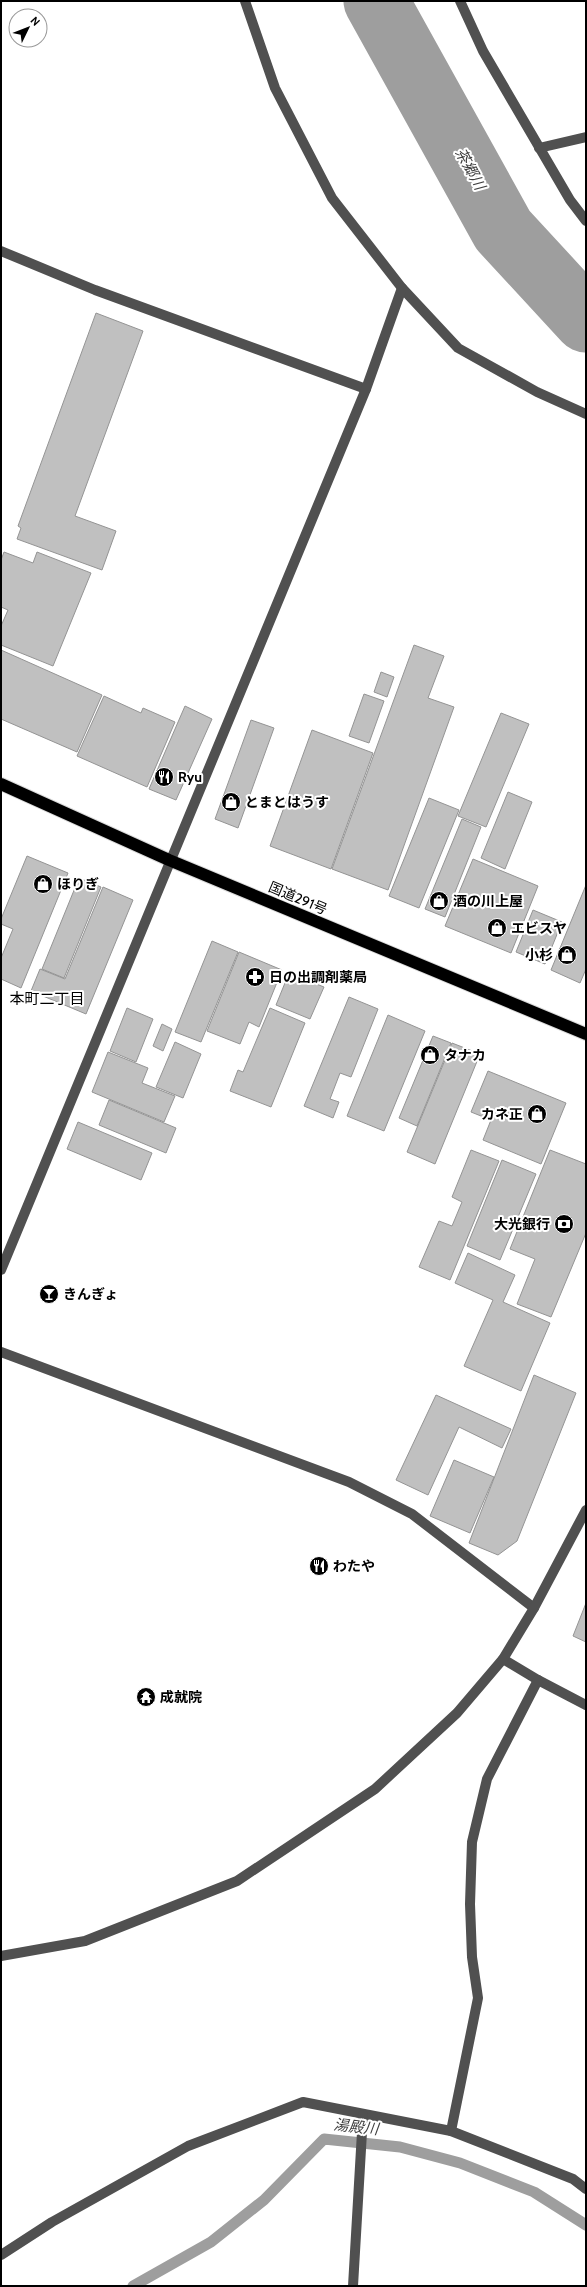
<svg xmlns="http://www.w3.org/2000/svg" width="587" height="2287" viewBox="0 0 587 2287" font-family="Cabin,'Noto Sans JP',sans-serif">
  <rect width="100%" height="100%" fill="#fff"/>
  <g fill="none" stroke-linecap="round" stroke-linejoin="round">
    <!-- stream -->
    <polyline stroke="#9e9e9e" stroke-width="11" points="133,2286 211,2242 264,2200 324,2139 400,2147 460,2163 534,2192 586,2225"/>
    <!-- river -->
    <polyline stroke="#9e9e9e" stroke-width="65" points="376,1 503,230 586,320"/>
  </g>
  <!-- building -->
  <g fill="#c0c0c0" stroke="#949494">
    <polygon points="96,313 143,331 75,516 116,531 102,570 17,539 21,528 18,526"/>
    <polygon points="4,552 33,563 37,552 91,573 53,666 1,645 1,626 8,610 1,607 1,560"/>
    <polygon points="414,645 444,656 428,698 454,707 388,890 332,869"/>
    <polygon points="1,650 102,695 77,752 1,719"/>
    <polygon points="381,672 394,677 387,697 374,692"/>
    <polygon points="364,694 384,701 369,743 349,736"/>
    <polygon points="104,696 141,713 143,708 175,722 147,787 77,756"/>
    <polygon points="185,706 212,719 176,800 149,789"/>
    <polygon points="501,713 529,724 486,827 458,816"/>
    <polygon points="251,720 274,728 238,828 215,819"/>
    <polygon points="312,730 373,753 331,869 270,846"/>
    <polygon points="508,792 532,802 505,869 481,858"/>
    <polygon points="429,798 459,810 419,908 389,896"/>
    <polygon points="462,819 481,827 445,917 425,909"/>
    <polygon points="27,856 68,873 21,988 1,979 1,958 13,929 1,924 1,919"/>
    <polygon points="473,859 538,886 511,953 445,926"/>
    <polygon points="79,878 101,887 64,978 42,969"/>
    <polygon points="586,885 586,969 580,983 551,970"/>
    <polygon points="103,887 133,900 86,1014 31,991 40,969 65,979"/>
    <polygon points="533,910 562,922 545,964 516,952"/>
    <polygon points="212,941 238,952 201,1042 175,1032"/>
    <polygon points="239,952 282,970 259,1027 249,1022 240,1044 207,1031"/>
    <polygon points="289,973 324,987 310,1019 276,1005"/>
    <polygon points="349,997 378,1009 351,1077 340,1073 330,1099 339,1102 333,1118 304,1106"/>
    <polygon points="127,1008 153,1019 136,1062 110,1051"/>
    <polygon points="270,1008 305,1023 271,1107 230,1091 238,1070 243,1072"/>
    <polygon points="388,1015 425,1031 384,1131 347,1116"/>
    <polygon points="162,1024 172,1029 163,1051 153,1046"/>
    <polygon points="433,1036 451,1043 417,1126 399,1118"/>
    <polygon points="175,1042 201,1054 183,1098 156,1087"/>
    <polygon points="452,1043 480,1054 435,1164 407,1152"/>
    <polygon points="108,1052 148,1068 142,1083 175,1096 164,1122 92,1092"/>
    <polygon points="488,1071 566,1103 541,1164 483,1140 491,1120 471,1112"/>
    <polygon points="109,1100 176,1128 166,1153 99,1125"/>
    <polygon points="78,1122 152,1153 141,1180 67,1149"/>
    <polygon points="471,1150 499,1161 450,1280 419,1267 439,1221 452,1226 462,1202 452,1197"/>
    <polygon points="550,1150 586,1164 586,1233 551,1317 517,1304 535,1259 510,1249"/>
    <polygon points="502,1160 536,1174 500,1260 467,1246"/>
    <polygon points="468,1253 515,1275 503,1302 550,1323 521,1391 464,1366 493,1300 455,1283"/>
    <polygon points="534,1375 576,1393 517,1541 498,1555 469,1543"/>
    <polygon points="436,1395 511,1429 502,1448 459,1427 428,1495 396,1480"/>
    <polygon points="454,1460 494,1477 470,1533 430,1516"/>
    <polygon points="586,1603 586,1642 573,1636"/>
  </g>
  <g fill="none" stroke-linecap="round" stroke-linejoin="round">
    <defs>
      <polyline id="highway" points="1,784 169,860 586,1034"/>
    </defs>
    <!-- highway casing -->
    <use href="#highway" stroke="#dbdbdb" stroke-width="14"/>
    <!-- minor -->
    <g stroke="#505050" stroke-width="10">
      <polyline points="245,1 275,88 332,198 402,288 458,348 537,392 586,414"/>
      <polyline points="460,1 483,51 570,200 586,221"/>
      <polyline points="539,148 586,137"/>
      <polyline points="1,251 95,290 366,389"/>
      <polyline points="1,1270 366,389 402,288"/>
      <polyline points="1,1352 349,1482 412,1514 534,1608"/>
      <polyline points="503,1659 538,1680 586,1705"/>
      <polyline points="1,1956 85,1941 237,1881 375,1789 457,1713 503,1659 534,1608 586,1510"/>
      <polyline points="451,2131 478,1998 472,1957 470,1904 472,1842 487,1779 538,1680"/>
      <polyline points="1,2255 52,2222 188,2146 303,2102 451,2131 573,2179 586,2189"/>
      <polyline points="353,2286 363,2115"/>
    </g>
    <!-- highway -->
    <use href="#highway" stroke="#000" stroke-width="12"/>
  </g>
  <!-- icons -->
  <defs>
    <symbol id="restaurant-disc" viewBox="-11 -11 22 22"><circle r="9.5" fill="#000" stroke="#fff"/><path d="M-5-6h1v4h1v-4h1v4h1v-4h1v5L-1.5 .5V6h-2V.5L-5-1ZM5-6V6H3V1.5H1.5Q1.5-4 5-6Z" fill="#fff"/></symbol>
    <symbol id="shop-disc" viewBox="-11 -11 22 22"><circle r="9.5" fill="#000" stroke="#fff"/><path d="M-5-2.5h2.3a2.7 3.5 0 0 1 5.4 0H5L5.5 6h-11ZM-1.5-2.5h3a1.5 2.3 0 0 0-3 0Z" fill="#fff"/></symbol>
    <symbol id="pharmacy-disc" viewBox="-11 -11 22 22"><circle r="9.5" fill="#000" stroke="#fff"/><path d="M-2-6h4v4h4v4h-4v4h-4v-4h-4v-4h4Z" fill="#fff"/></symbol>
    <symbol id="bank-disc" viewBox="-11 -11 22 22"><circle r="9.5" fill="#000" stroke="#fff"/><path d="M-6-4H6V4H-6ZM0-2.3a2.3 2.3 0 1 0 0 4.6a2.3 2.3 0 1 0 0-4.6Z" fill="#fff"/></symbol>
    <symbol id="bar-disc" viewBox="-11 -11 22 22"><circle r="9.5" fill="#000" stroke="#fff"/><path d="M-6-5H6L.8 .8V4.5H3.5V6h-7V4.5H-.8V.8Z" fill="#fff"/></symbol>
    <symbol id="temple-disc" viewBox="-11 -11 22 22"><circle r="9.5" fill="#000" stroke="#fff"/><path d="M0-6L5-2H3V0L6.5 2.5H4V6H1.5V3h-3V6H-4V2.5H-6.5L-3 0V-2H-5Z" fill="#fff"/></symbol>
  </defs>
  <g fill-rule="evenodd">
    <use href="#restaurant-disc" x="153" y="766" width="22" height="22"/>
    <use href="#shop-disc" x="220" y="791" width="22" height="22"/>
    <use href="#shop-disc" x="32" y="873" width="22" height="22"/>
    <use href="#shop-disc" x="428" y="890" width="22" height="22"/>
    <use href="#shop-disc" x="486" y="917" width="22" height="22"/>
    <use href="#shop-disc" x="556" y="944" width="22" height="22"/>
    <use href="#pharmacy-disc" x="244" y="966" width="22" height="22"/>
    <use href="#shop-disc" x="419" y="1044" width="22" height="22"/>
    <use href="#shop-disc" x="526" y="1103" width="22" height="22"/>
    <use href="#bank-disc" x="553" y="1213" width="22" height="22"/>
    <use href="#bar-disc" x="38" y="1283" width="22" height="22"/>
    <use href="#restaurant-disc" x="308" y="1555" width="22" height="22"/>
    <use href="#temple-disc" x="135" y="1686" width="22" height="22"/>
  </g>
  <g text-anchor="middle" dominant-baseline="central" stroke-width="4" stroke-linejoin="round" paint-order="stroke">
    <!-- poi labels -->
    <g font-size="14" font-weight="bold" fill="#000" stroke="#fff" text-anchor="start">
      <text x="178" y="777">Ryu</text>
      <text x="245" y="802">とまとはうす</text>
      <text x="57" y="884">ほりぎ</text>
      <text x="453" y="901">酒の川上屋</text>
      <text x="511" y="928">エビスヤ</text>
      <text x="553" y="955" text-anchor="end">小杉</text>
      <text x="269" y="977">日の出調剤薬局</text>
      <text x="444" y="1055">タナカ</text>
      <text x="523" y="1114" text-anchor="end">カネ正</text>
      <text x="550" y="1224" text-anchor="end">大光銀行</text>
      <text x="63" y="1294">きんぎょ</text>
      <text x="333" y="1566">わたや</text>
      <text x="160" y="1697">成就院</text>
    </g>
    <!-- street labels -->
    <g font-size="14" fill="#000" stroke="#fff">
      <text transform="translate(298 898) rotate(23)">国道291号</text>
    </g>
    <!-- water labels -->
    <g font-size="15" font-style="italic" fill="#3f3f3f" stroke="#fff">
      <text transform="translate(470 169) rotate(61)">茶郷川</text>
      <text transform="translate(356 2127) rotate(6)">湯殿川</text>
    </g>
    <!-- neighbourhood labels -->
    <g font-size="15" fill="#000" stroke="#fff">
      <text x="47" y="999">本町二丁目</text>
    </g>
  </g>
  <!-- border -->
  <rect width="587" height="2287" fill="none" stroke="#000000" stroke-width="4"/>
  <!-- north arrow -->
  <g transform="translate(28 28) rotate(47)"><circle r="19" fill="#ffffff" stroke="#999999"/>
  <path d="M0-3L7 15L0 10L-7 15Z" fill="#000000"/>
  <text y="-6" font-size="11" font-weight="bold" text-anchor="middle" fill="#000000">N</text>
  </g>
</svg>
